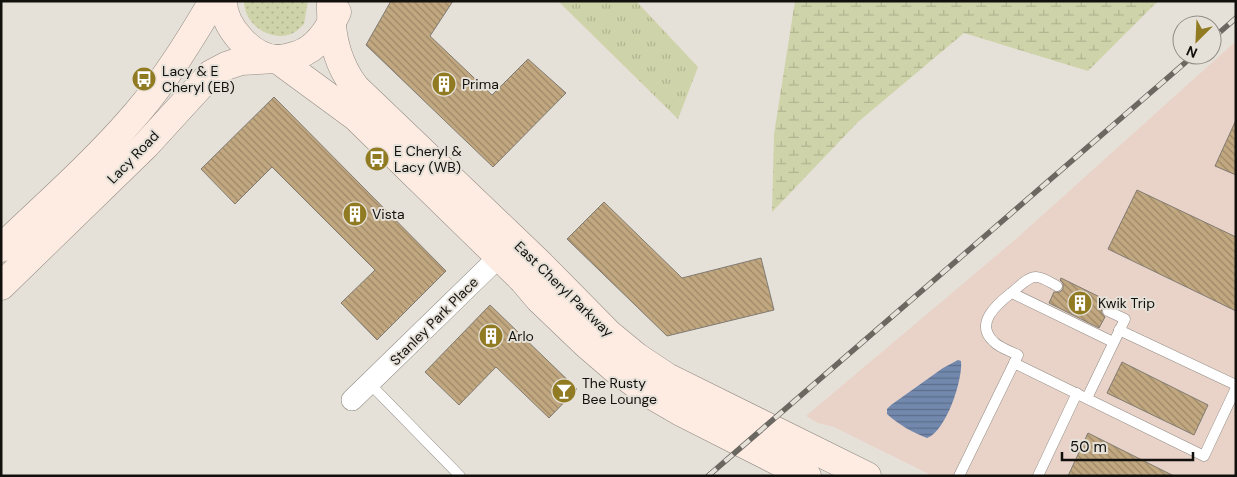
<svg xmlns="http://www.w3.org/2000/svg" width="1237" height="477" viewBox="0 0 1237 477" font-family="'DM Sans',sans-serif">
  <defs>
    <pattern id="grass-dots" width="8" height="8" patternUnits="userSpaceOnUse" patternTransform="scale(1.25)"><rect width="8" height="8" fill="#cfd3a9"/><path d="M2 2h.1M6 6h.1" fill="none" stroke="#b1b490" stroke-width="1.8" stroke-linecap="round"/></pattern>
    <pattern id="wetland-marsh" width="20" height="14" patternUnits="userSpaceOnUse" patternTransform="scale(1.25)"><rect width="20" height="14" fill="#cfd3a9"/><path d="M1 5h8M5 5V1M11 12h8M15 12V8" fill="none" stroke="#b1b490"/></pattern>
    <pattern id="park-tufts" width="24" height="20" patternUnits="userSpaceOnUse" patternTransform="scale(1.25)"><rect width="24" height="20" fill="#cfd3a9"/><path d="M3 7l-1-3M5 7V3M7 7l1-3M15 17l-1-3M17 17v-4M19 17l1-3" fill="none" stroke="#b1b490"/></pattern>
    <pattern id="water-rules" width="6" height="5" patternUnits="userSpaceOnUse" patternTransform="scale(1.25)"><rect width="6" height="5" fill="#7288ad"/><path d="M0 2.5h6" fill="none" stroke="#5c6e8b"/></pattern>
    <pattern id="building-back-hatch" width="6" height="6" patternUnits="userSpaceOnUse" patternTransform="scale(1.25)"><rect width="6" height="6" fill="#c2a880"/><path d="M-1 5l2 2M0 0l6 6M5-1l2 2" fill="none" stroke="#9c8767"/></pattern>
  </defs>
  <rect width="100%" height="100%" fill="#e6e1d8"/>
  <!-- commercial -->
  <polygon fill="#e9d2c7" points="1236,41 1236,476 933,476 834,427 818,423 806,416 1016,239"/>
  <!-- grass -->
  <path fill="url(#grass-dots)" d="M244,1H308L304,24C299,29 295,33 288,35C267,40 244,23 244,1Z"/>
  <!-- wetland -->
  <polygon fill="url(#wetland-marsh)" points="795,1 1158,1 1088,71 964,33 858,122 772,212 774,134"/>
  <!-- park -->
  <polygon fill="url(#park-tufts)" points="558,1 636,1 698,67 678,119"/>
  <!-- water -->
  <path fill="url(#water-rules)" d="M958,360L961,361C963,380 946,431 927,438C912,432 899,425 887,414V409L891,405L943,368Z"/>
  <!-- building -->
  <g fill="url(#building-back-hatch)" stroke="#807b73">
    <polygon points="391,1 453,1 430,36 492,95 528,59 566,93 493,167 366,45"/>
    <polygon points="274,97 446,271 377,340 341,303 375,270 272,167 235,204 201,169"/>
    <polygon points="1236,120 1236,175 1215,166"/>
    <polygon points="1137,190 1236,237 1236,311 1108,249"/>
    <polygon points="604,202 682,278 761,258 774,310 667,336 567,239"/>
    <polygon points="1061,278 1112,303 1102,308 1101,312 1105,317 1099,328 1049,303 1054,292 1060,292 1063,289 1063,283 1060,280"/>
    <polygon points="490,305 577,389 549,418 496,367 459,405 425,372"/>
    <polygon points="1122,362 1208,405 1194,435 1107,393"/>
    <polygon points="1088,433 1174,476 1068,476"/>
  </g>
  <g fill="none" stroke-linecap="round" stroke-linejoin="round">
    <defs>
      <g id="lane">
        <polyline points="1012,293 1113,342"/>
        <polyline points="1119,330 1236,385"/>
        <polyline points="1014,363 1204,456 1236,388"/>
        <polyline points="370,384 460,476"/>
        <polyline points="1087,398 1125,319 1108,311"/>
        <path d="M959,476L1018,355C1010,351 1000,348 994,342C974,324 996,305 1011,293C1018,288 1027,277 1036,277C1043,277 1051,283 1057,286"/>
        <polyline points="1038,476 1077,393"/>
      </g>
      <polyline id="street" points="352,400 510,246"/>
      <g id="secondary">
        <path d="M223,1C223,26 251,58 277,59C284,59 300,55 306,51C321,43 330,26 337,12"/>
        <path d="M331,1C330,32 336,62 355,87L539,263L609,334L637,357L667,377L867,476"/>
        <polyline points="277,59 356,117 523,280 539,299 586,344 615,369 648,393 679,411 807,476"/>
        <path d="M1,248C47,204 95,162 136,114C166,79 190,40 213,1"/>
        <polyline points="1,286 146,145 211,74 226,66 241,61 277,59"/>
      </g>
    </defs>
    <!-- lane casing -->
    <use href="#lane" stroke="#908b84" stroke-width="11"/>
    <!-- street casing -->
    <use href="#street" stroke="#908b84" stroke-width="22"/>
    <!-- secondary casing -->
    <use href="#secondary" stroke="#908b84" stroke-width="29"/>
    <!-- lane -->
    <use href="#lane" stroke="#fff" stroke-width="10"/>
    <!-- street -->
    <use href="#street" stroke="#fff" stroke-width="21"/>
    <!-- secondary -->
    <use href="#secondary" stroke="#feece2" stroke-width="28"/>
    <defs>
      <g id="rail">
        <polyline points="1212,39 1236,18"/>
        <polyline points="708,476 1194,55"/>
      </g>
    </defs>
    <!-- rail casing -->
    <use href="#rail" stroke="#6b6862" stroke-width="5.5"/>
    <!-- rail -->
    <use href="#rail" stroke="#e6e1d8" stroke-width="4" stroke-dasharray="11" stroke-linecap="butt"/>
  </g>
  <!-- icons -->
  <defs>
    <symbol id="bus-disc" viewBox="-11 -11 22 22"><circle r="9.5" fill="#917b22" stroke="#e6e1d8"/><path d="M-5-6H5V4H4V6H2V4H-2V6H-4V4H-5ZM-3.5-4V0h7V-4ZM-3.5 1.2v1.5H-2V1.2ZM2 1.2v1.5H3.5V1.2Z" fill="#fff"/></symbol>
    <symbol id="building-disc" viewBox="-11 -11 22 22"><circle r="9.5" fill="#917b22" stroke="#e6e1d8"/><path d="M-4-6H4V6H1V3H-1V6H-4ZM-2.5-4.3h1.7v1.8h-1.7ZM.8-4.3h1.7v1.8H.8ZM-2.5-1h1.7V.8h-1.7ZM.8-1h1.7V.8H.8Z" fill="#fff"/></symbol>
    <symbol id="bar-disc" viewBox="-11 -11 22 22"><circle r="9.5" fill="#917b22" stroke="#e6e1d8"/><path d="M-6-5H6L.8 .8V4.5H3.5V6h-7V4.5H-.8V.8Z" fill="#fff"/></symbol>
  </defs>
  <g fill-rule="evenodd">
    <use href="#bus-disc" x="130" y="65" width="28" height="28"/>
    <use href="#building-disc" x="430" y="70" width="28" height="28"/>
    <use href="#bus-disc" x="363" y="145" width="28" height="28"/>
    <use href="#building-disc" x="341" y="200" width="28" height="28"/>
    <use href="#building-disc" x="1066" y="289" width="28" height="28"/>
    <use href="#building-disc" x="477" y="322" width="28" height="28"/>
    <use href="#bar-disc" x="550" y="377" width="28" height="28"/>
  </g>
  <g text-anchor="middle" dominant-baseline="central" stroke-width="4" stroke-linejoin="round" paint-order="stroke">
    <!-- poi labels -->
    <g font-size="14" fill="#12100d" stroke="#e6e1d8" text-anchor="start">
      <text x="162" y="71">Lacy &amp; E<tspan x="162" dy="16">Cheryl (EB)</tspan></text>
      <text x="462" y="84">Prima</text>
      <text x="394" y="151">E Cheryl &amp;<tspan x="394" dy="16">Lacy (WB)</tspan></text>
      <text x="372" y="214">Vista</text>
      <text x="1098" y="303">Kwik Trip</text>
      <text x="508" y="336">Arlo</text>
      <text x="582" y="383">The Rusty<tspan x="582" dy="16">Bee Lounge</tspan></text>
    </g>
    <!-- street labels -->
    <g font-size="14" fill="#12100d" stroke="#e6e1d8">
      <text transform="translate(133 157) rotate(-46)">Lacy Road</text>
      <text transform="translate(564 289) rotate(44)">East Cheryl Parkway</text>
      <text transform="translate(434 321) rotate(-45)">Stanley Park Place</text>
    </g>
  </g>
  <!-- border -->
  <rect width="1237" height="477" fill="none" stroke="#12100d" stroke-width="5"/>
  <!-- north arrow -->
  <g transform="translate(1197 40) rotate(204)"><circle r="24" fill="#e6e1d8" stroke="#918d87"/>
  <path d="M0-4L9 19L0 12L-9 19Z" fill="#917b22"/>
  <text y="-8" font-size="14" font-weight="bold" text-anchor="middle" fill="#12100d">N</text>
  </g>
  <!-- scale -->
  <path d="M1062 452v8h131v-8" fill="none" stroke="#12100d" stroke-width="2.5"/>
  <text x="1070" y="452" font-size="15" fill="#12100d" stroke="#e6e1d8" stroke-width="4" paint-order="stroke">50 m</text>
</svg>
